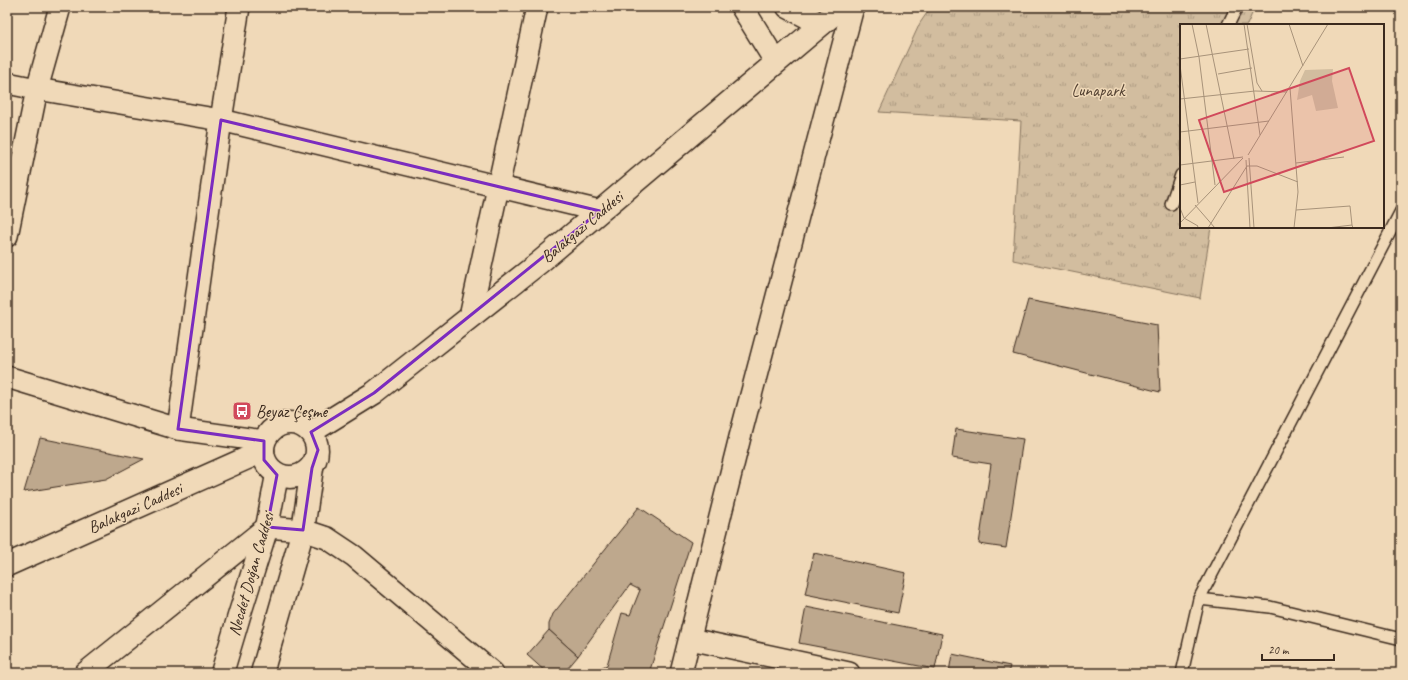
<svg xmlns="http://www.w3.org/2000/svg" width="1408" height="680" viewBox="0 0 1408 680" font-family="Caveat,sans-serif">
  <defs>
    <pattern id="park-tufts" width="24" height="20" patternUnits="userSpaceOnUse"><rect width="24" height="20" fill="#d2bd9f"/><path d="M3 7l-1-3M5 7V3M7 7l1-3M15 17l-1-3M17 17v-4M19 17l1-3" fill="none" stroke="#ac9a81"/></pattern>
  </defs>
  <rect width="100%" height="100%" fill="#f0d9b8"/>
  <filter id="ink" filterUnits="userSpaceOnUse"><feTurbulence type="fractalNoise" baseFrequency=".025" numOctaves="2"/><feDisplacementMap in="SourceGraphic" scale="8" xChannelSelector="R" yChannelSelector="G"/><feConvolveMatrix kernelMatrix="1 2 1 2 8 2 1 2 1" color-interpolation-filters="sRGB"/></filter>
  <g filter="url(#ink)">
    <!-- park -->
    <polygon fill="url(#park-tufts)" stroke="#86745e" points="931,7 1255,7 1247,25 1181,25 1181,227 1211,227 1200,298 1013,260 1021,121 879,112 920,23"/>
    <!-- building -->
    <g fill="#bea88d" stroke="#3b2a1e">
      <polygon points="1028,300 1157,325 1160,392 1013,354"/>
      <polygon points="956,429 1023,439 1006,548 979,544 991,464 952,458"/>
      <polygon points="40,438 144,459 106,479 24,492"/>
      <polygon points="639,507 691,542 649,673 596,673 598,669 607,665 622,613 630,615 640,590 630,585 578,656 549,630 549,624 553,614"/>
      <polygon points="814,553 906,573 898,613 805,594"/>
      <polygon points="806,607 942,634 935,669 799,643"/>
      <polygon points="549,630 578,656 568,668 574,673 547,673 527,655"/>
      <polygon points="952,654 1010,666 1008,673 949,672"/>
    </g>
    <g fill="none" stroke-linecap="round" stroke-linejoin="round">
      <defs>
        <g id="lane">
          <polyline points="1228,25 1237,7"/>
          <polyline points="1171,204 1181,175"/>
          <polyline points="1199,599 1270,607 1401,639"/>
          <polyline points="1182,673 1199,599 1401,211"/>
        </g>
        <g id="street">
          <polyline points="7,83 37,89 221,120 600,211"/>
          <polyline points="7,236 37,89 60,7"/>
          <polyline points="470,317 537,7"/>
          <polyline points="7,377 178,429 264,441"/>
          <polyline points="178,429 221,120 239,7"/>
          <polyline points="690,639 849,673"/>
          <polyline points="85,673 267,527 303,530 327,538 354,556 493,673"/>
          <polyline points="681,673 740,437 853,7"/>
        </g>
        <g id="secondary">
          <polyline points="742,7 776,62"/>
          <polyline points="788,7 821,24"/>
          <circle cx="290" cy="450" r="27"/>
          <polyline points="311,432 374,393 540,262 842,7"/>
          <polyline points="7,565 263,451"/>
          <polyline points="222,673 239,616 267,527 277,475"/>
          <polyline points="262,673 303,530 312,468"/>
        </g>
      </defs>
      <!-- lane casing -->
      <use href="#lane" stroke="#3b2a1e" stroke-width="14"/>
      <!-- street casing -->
      <use href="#street" stroke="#3b2a1e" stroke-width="24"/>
      <!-- secondary casing -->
      <use href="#secondary" stroke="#3b2a1e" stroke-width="25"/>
      <!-- lane -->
      <use href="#lane" stroke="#f0d9b8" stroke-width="11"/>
      <!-- street -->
      <use href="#street" stroke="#f0d9b8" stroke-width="21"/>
      <!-- secondary -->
      <use href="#secondary" stroke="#f0d9b8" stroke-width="22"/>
    </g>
  </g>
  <!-- marked area -->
  <path fill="none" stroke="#7b2cbf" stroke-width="3" stroke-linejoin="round" d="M221,120L600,211L374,393L311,432L318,450L312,468L303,530L267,527L277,475L264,460V441L178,429Z"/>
  <!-- icons -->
  <defs>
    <symbol id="bus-square" viewBox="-11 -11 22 22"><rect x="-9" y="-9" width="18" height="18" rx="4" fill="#d1495b" stroke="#f0d9b8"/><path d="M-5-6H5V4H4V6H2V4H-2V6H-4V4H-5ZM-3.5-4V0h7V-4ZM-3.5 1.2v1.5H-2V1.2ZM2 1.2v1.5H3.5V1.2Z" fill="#fff"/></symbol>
  </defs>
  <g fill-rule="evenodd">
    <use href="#bus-square" x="231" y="400" width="22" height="22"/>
  </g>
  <g text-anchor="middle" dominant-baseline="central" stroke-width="3" stroke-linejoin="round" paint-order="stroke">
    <!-- park labels -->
    <g font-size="17" fill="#524031" stroke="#f0d9b8">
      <text x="1098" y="90">Lunapark</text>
    </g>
    <!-- street labels -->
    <g font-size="17" fill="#3b2a1e" stroke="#f0d9b8">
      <text transform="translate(582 227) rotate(-40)">Balakgazi Caddesi</text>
      <text transform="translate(135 508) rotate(-24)">Balakgazi Caddesi</text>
      <text transform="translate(251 574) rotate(-74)">Necdet Doğan Caddesi</text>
    </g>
    <!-- poi labels -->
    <g font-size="17" fill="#3b2a1e" stroke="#f0d9b8" text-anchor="start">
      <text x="256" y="411">Beyaz Çeşme</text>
    </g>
  </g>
  <!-- overview -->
  <g transform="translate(1180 24)">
    <rect width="204" height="204" fill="#f0d9b8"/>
    <path d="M153,45L152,57L158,84L136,87L132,71L117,76L120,57L125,46Z" fill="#d2bd9f"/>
    <path fill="none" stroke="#a8937a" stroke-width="1" d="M12,0L19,33L35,161M26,0L54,135M64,0L80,111M67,0L77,59L82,67M109,0L123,42M0,35L69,25M0,41L18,179M38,50L72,44M110,64L118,168L114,204M0,75L75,67L107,68M0,108L89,97M68,131L148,0M69,134L74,204M66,136L70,204M116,139L164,133M0,141L63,133M0,161L15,158M15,181L35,204M0,184L4,194L18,202L17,204M116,186L170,182L172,201M0,199L63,134M28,204L67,142H77L118,158M147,204L172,201L173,204"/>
    <path fill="#d1495b" fill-opacity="0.15" stroke="#d1495b" stroke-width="2" d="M169,44L194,117L44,168L19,96Z"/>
    <rect width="204" height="204" fill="none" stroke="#3b2a1e" stroke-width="2"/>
  </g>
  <!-- margin -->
  <rect width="1408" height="680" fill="none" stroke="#f0d9b8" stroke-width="24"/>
  <rect x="12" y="12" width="1384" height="656" fill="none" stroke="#3b2a1e" stroke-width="1.5" filter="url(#ink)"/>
  <!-- scale -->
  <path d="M1262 654v6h72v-6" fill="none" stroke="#3b2a1e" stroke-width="2"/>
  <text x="1268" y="654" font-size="12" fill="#3b2a1e" stroke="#f0d9b8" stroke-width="3" paint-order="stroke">20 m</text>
</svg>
